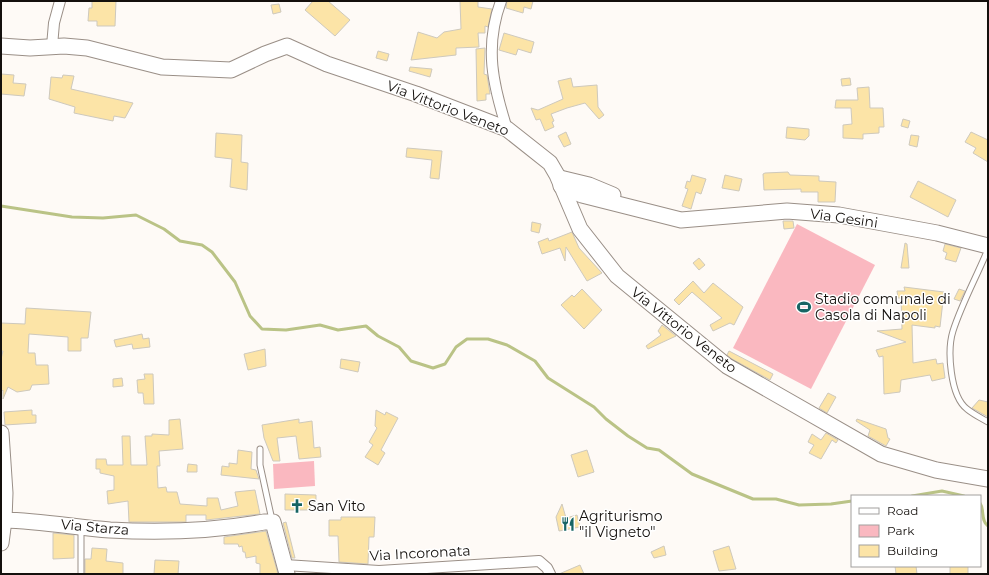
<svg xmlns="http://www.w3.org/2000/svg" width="989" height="575" viewBox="0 0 989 575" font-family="Montserrat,sans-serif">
  <rect width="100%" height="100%" fill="#fefaf6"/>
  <!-- green -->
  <g fill="#fab8c0">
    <polygon points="797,224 875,265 811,389 733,348"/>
    <polygon points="314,461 315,486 274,489 273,464"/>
  </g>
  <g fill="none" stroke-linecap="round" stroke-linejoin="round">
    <!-- stream -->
    <g stroke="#bac386" stroke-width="3">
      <polyline points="1,206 72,217 103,218 136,215 164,229 180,241 202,245 212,252 235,282 250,316 262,329 286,330 320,325 338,330 366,326 378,336 399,347 411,361 433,368 445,364 456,347 467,339 488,339 507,345 535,361 548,378 594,407 606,419 628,436 647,448 659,450 692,474 753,499 776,499 799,505 831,504 852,501"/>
      <polyline points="912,496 942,491 964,496"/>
      <path d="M980,503C985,510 980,520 988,526"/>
    </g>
  </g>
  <!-- building -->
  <g fill="#fce4a7" stroke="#cec9bd">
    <polygon points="92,1 116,1 115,26 97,26 97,21 88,21 89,8 92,8"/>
    <polygon points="313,1 328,1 350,20 335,36 305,10"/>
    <polygon points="460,1 478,1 478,7 492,9 488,27 485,26 485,33 478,33 479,47 456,48 456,55 411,60 418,32 437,38 444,32 461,29"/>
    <polygon points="507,1 533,1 531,9 524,7 523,13 506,8"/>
    <polygon points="279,4 281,12 273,14 271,5"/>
    <polygon points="504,33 534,42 531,53 518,49 516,55 499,50"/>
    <polygon points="485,48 484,74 487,75 490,94 486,94 486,100 477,101 476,49"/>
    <polygon points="378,51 389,54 387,61 376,58"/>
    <polygon points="410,67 432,69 430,77 409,71"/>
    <polygon points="1,74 14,75 13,83 26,84 24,96 1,94"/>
    <polygon points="63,75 74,76 71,89 133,103 125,118 114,116 113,121 74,113 75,107 49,99 51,77 62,78"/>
    <polygon points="571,78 573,87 597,85 598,107 604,115 599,119 585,103 567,108 551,114 554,121 552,122 554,127 545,131 540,119 536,120 531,108 538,110 563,99 558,81"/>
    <polygon points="850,78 851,85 842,86 841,79"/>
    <polygon points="869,87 870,108 883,108 884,127 879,127 879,133 863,134 863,139 843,138 843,125 852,124 851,108 835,108 836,100 858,100 857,88"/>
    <polygon points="903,119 910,121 908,128 901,126"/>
    <polygon points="787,127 809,129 809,136 805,140 786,138"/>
    <polygon points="566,132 571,144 564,147 558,136"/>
    <polygon points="971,132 988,140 988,162 973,153 976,148 965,142"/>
    <polygon points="216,133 242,135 241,162 248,163 247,190 230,187 232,159 215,157"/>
    <polygon points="911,135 919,136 917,147 909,145"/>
    <polygon points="407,148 442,151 439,179 430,178 432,160 406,157"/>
    <polygon points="788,172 790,175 819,176 819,181 836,182 835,202 818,202 818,192 801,192 801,189 764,190 763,174 765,173"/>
    <polygon points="692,175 706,179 701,194 696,192 691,209 682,206 688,189 685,188 687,181 690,182"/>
    <polygon points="725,175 742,179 739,191 722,188"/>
    <polygon points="918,181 956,200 948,217 910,197"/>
    <polygon points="783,221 793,221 794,228 784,229"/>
    <polygon points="532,222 541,224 539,233 531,231"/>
    <polygon points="572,232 579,248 602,273 587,281 566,247 565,261 560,248 542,254 538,242 548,238 549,241"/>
    <polygon points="905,243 907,244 909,268 901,268"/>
    <polygon points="945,244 961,248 956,262 945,259 947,253 943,251"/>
    <polygon points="699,258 705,265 699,270 693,263"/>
    <polygon points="693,281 704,293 713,283 743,307 734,325 730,323 713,331 710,325 722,318 692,292 679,305 674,300"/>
    <polygon points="904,287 944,292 940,327 935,326 935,328 912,325 913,363 936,359 937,364 943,363 945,378 932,381 930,375 901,380 900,392 884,394 883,356 879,357 876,350 906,342 877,331 902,329 901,298 898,298 897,291 905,291"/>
    <polygon points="582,289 602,310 584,329 561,305 572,295 574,297"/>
    <polygon points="959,289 965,291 960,301 954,299"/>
    <polygon points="26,308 91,312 88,338 81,338 81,351 68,351 68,337 29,334 28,353 35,353 36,365 48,365 49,384 32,385 30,390 17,392 8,387 3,399 3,390 1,392 1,359 3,351 1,351 1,323 25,324"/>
    <polygon points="662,325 676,336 648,349 646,346 661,335 658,331"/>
    <polygon points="142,334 143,339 149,338 150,347 133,349 132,344 116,347 114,340"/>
    <polygon points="265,349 266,366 248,370 244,354"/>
    <polygon points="729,351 773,374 770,380 732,359 727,355"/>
    <polygon points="341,359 360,362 358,372 340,368"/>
    <polygon points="144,374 153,374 154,404 144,404 143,393 138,393 137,380 145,379"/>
    <polygon points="122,378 123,386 113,387 113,379"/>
    <polygon points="828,393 836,397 827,413 819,408"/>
    <polygon points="979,400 988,402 988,417 972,408"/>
    <polygon points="32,410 32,415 36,415 36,423 5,425 4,412"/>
    <polygon points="376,410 385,415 386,412 398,418 381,450 385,453 378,465 365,457 373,445 369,442 377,428 375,426"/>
    <polygon points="180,419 183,449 159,451 160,466 157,466 158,488 166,487 167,492 177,492 180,504 207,506 207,498 218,498 221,510 238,506 235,492 255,490 260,514 206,520 206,515 186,515 186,522 129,522 128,501 108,504 107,491 114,490 114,476 100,473 100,469 96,469 96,459 106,459 107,465 123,465 122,436 130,436 131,465 147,465 145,436 152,436 152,434 169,435 169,420"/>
    <polygon points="299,419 299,423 312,421 314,448 320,447 321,457 299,459 296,436 277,438 280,461 273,461 264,438 262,425"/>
    <polygon points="857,419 886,429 888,438 890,439 886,446 868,436 870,430 856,421"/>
    <polygon points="826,433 838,440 836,443 832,440 821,459 809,453 814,445 808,442 812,434 821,440"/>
    <polygon points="238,450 252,452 251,469 256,470 259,479 221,475 222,466 229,467 229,463 237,464"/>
    <polygon points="587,450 594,472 578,477 571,455"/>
    <polygon points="188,464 197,465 197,472 187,472"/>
    <polygon points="285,494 316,495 316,503 310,502 310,510 285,510"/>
    <polygon points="562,504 566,518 577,515 580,527 559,531 556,517"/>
    <polygon points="341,517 375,517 374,537 369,537 368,564 339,562 338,536 329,536 329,520 341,520"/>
    <polygon points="286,522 295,558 292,558 283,523"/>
    <polygon points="266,531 278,574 260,574 260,564 256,563 256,556 246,558 245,552 243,552 242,546 239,547 238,544 224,544 224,537"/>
    <polygon points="53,533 74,535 74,558 53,559"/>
    <polygon points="664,546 666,555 654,558 651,552"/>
    <polygon points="729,546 736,569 719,571 713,551"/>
    <polygon points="92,548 107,549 106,561 123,563 123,574 85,574 85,559 91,559"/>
    <polygon points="155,560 179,561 178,574 154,574"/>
    <polygon points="580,565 584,574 559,574"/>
    <polygon points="895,566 916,566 917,574 896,574"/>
    <rect x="950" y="566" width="18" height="8"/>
  </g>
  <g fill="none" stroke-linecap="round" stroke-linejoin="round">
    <defs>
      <g id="lane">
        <path d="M988,249C977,276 962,303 953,331C947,350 950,396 967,409C973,414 981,418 988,422"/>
        <polyline points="260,449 260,465 272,520"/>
        <polyline points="81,574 81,530"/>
      </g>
      <g id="street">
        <path d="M501,1C484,47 493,85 507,129"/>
        <polyline points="52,46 54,23 60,1"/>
        <polyline points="285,565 379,571 539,561 547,568 550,574"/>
      </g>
      <g id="secondary">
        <polyline points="1,46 30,48 64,46 87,48 162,67 231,70 265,54 287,46 327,64 416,94 507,129 550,163 557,175 580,229 617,276 727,366 881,454 936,470 988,479"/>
        <polyline points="560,178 589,185 613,195"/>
        <polyline points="561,186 582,195 681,220 787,211 839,215 937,233 988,246"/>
        <path d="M1,433L5,493L4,520C40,521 74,527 110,530C161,533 214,531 264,522H273L287,574"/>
        <polyline points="1,543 4,520"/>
      </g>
    </defs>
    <!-- lane casing -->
    <use href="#lane" stroke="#9a8f87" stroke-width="7"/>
    <!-- street casing -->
    <use href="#street" stroke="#9a8f87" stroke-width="12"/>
    <!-- secondary casing -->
    <use href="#secondary" stroke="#9a8f87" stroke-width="17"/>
    <!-- lane -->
    <use href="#lane" stroke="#fff" stroke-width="5"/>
    <!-- street -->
    <use href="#street" stroke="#fff" stroke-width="10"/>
    <!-- secondary -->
    <use href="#secondary" stroke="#fff" stroke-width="15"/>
  </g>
  <!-- icons -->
  <defs>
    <symbol id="stadium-bare" viewBox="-9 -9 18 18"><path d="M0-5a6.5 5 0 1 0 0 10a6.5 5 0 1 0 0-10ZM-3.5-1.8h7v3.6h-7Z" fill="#176564" stroke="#fff" stroke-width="2.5" paint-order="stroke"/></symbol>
    <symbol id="church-bare" viewBox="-9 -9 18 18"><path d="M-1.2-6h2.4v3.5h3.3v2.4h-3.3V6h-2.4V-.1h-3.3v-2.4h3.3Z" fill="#176564" stroke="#fff" stroke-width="2.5" paint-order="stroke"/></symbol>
    <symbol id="restaurant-bare" viewBox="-9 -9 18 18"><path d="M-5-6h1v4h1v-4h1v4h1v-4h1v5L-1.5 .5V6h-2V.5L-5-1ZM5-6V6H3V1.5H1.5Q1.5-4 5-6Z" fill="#176564" stroke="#fff" stroke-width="2.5" paint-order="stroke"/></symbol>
  </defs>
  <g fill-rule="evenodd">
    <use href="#stadium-bare" x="794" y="297" width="20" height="20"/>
    <use href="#church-bare" x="287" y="496" width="20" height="20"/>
    <use href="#restaurant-bare" x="558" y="514" width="20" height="20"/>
  </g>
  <g text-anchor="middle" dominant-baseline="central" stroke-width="3" stroke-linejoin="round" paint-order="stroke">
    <!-- street labels -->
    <g font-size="14" fill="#14100d" stroke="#fff">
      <text transform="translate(448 108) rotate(21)">Via Vittorio Veneto</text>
      <text transform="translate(844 218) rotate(8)">Via Gesini</text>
      <text transform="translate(684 330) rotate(38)">Via Vittorio Veneto</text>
      <text transform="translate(95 527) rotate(5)">Via Starza</text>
      <text transform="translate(420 553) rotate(-3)">Via Incoronata</text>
    </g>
    <!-- poi labels -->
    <g font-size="14" fill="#14100d" stroke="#fff" text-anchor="start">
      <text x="815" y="299">Stadio comunale di<tspan x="815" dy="16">Casola di Napoli</tspan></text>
      <text x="308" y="506">San Vito</text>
      <text x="579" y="516">Agriturismo<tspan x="579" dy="16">"il Vigneto"</tspan></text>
    </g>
  </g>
  <!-- border -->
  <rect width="989" height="575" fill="none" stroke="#14100d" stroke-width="4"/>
  <!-- legend -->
  <rect x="851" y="495" width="130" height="72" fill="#ffffff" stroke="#a19f9e"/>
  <rect x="859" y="508" width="20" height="6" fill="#ffffff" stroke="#a19f9e"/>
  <text x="887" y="515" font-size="12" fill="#14100d">Road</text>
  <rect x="859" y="525" width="20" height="12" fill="#fab8c0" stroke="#a19f9e"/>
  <text x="887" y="535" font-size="12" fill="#14100d">Park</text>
  <rect x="859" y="545" width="20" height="12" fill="#fce4a7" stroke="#a19f9e"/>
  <text x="887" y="555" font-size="12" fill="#14100d">Building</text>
</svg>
